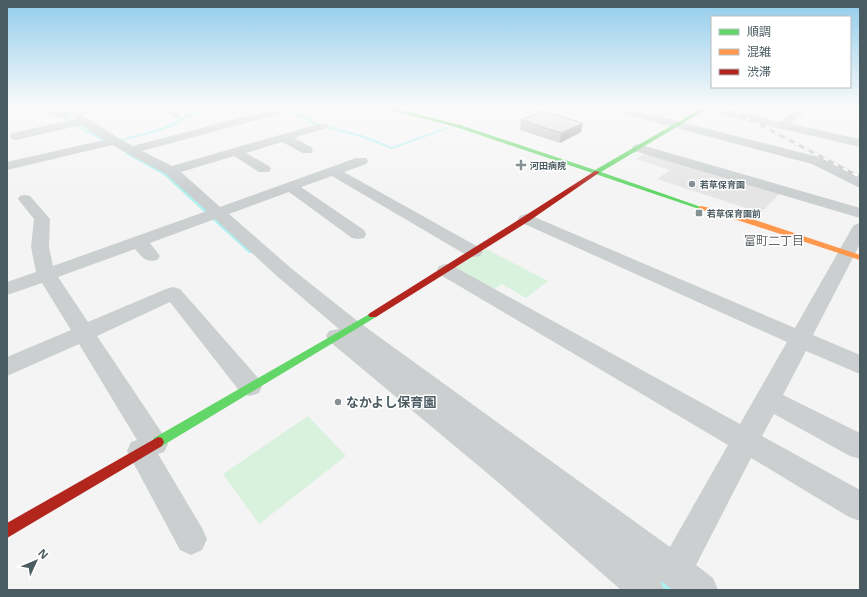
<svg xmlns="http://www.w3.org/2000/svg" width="867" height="597" viewBox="0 0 867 597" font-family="'Open Sans','Noto Sans JP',sans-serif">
  <rect width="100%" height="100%" fill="#f4f4f4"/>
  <!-- education -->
  <polygon fill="#e6e5e6" points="648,152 781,192 761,213 657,179 670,170 636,159"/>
  <!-- green -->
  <g fill="#d9f2dd">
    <polygon points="486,249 548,281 526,298 502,284 491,291 452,269"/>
    <polygon points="308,416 346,456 259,524 223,474"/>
  </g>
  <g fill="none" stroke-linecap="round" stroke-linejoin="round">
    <!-- stream -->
    <g fill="#aef0ef" fill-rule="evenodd">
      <polygon points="55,107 62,112 62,114 60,114 51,107"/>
      <polygon points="213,107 219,107 189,117 175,125 160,131 121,141 119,140 158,129 173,123 187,115"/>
      <polygon points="280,107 282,107 320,124 362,135 392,147 447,127 450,128 392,149 360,137 318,126 280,109"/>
      <polygon points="58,114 60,114 111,143 108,144 58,116"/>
      <polygon points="126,152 128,152 166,173 253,251 253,253 249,253 164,175 126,154"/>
      <path d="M656,573C663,576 673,583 676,590H663L653,581L651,578L653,575Z"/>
    </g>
    <!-- street -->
    <g fill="#cbcfcf" fill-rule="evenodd">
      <path d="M35,107H48L61,112L86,107H104L103,109L83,115L118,138L133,146L281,107L287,108L288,110L287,112L142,151L172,166L318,124H326L328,126L326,128L294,138L311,147L313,150L311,153H303L282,142L246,153L269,166L271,169L269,172H259L234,156L181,172L220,207L356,158H366L368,161L366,164L344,172L480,248L483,252L480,256L474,257L468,256L332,176L301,187L364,230L366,234L364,238L358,239L352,238L289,192L229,214L292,269L360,323L670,547L728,445L439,274L437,270L439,266L446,264L453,266L740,424L787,342L520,222L518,219L520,216L526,214L532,216L795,328L852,228L854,225L860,223V244L813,335L860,355V374L806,351L783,395L860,433V459L850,456L774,414L762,436L860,490V521L849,517L751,458L696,565L713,578L718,590H673L660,580L664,590H621L499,483L329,341L326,336L329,331L339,329L278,277L215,219L150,243L160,256L157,260C146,263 142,257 135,249L58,277L88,322L166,289L173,287L180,289L259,379L262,386L259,393L250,396L241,393L170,302L97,336L164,436L168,444L164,452L158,454L202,528L207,539L202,550L191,555L180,550L127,451L131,442L137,440L79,344L7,376V357L71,330L42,283L7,295V282L36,272L31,247L34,219L18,199L20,196L25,195L30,196L50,219L49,247L53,266L207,211L166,174L112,145L7,170V162L104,140L82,125L16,140L12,139L10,136L12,133L76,119L73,117C60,119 44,117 35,107Z"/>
      <polygon points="160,107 172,107 182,116 181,118 173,118"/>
      <polygon points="604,107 623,107 822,158 860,178 860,188 812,164 605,109"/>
      <polygon points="706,107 723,107 780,122 799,107 811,107 791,124 860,139 860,147 731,117"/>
      <polygon points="852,107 860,107 860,111"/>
      <polygon points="638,144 860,208 860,218 634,151 632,148 634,145"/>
    </g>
    <!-- fast -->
    <g fill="#63d668" fill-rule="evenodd">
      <polygon points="379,107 389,107 460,125 595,170 704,107 710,107 601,172 704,208 703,209 699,209 456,127"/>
      <polygon points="373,312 376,313 378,315 376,317 162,446 158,447 154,446 152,442 154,438"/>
    </g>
    <!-- slow -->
    <polygon fill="#ff974d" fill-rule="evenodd" points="701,206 740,215 860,255 860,260 734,219 699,209 698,208"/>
    <!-- jam -->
    <g fill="#b3261e" fill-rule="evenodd">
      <polygon points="595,171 600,172 529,221 376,317 370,317 368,315 370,313 523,217"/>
      <polygon points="158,437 162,438 164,442 162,446 7,538 7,523"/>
    </g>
    <defs>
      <polyline id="rail" points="726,107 860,177"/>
    </defs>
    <!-- rail casing -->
    <use href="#rail" stroke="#c7caca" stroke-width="3"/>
    <!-- rail -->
    <use href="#rail" stroke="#fff" stroke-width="2" stroke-dasharray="5.5" stroke-linecap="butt"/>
  </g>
  <!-- wall -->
  <polygon fill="#bbbdbd" points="521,120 583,123 581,132 560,143 520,130"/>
  <!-- shaded-wall -->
  <polygon fill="#999a9a" points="583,123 581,132 560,143 561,133"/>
  <!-- building -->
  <polygon fill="#dadcdc" stroke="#999a9a" points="543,111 583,123 561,133 521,120"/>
  <!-- sky -->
  <linearGradient id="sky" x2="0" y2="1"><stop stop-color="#91cceb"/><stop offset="0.56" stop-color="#fafafa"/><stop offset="1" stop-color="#fafafa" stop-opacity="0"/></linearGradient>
  <rect width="867" height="191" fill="url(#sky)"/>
  <!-- markers -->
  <g fill="#869194" stroke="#fff" stroke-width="1.5">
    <path d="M519 159h4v4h4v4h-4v4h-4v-4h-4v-4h4z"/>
    <circle cx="692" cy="184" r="4"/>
    <rect x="695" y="209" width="8" height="8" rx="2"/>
    <circle cx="338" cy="402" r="4"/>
  </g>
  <g text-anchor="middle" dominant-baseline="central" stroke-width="3" stroke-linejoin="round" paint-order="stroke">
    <!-- far-poi labels -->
    <g font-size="9" font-weight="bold" fill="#4a5b61" stroke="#fff" text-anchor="start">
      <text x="530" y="165">河田病院</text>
      <text x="700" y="184">若草保育園</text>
      <text x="707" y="213">若草保育園前</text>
    </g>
    <!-- neighbourhood labels -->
    <g font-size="12" fill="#5f6568" stroke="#fff">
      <text x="774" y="240">富町二丁目</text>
    </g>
    <!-- near-poi labels -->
    <g font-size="13" font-weight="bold" fill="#4a5b61" stroke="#fff" text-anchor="start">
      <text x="346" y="402">なかよし保育園</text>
    </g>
  </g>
  <!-- border -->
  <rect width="867" height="597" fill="none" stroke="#4a5b61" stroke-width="16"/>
  <!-- legend -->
  <rect x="711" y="16" width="140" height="72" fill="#ffffff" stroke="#b7bdc0"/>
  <rect x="719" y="29" width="20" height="6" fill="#63d668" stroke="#b7bdc0"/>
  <text x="747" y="36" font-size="12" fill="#4a5b61">順調</text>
  <rect x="719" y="49" width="20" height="6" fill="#ff974d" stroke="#b7bdc0"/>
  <text x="747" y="56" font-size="12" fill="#4a5b61">混雑</text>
  <rect x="719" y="69" width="20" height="6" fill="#b3261e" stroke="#b7bdc0"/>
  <text x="747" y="76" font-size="12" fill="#4a5b61">渋滞</text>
  <!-- north arrow -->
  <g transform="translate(36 561) rotate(46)" stroke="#ffffff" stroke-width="3" paint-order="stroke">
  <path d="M0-3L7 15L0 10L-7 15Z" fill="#4a5b61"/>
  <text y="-6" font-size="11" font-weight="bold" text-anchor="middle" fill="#4a5b61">N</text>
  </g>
</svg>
